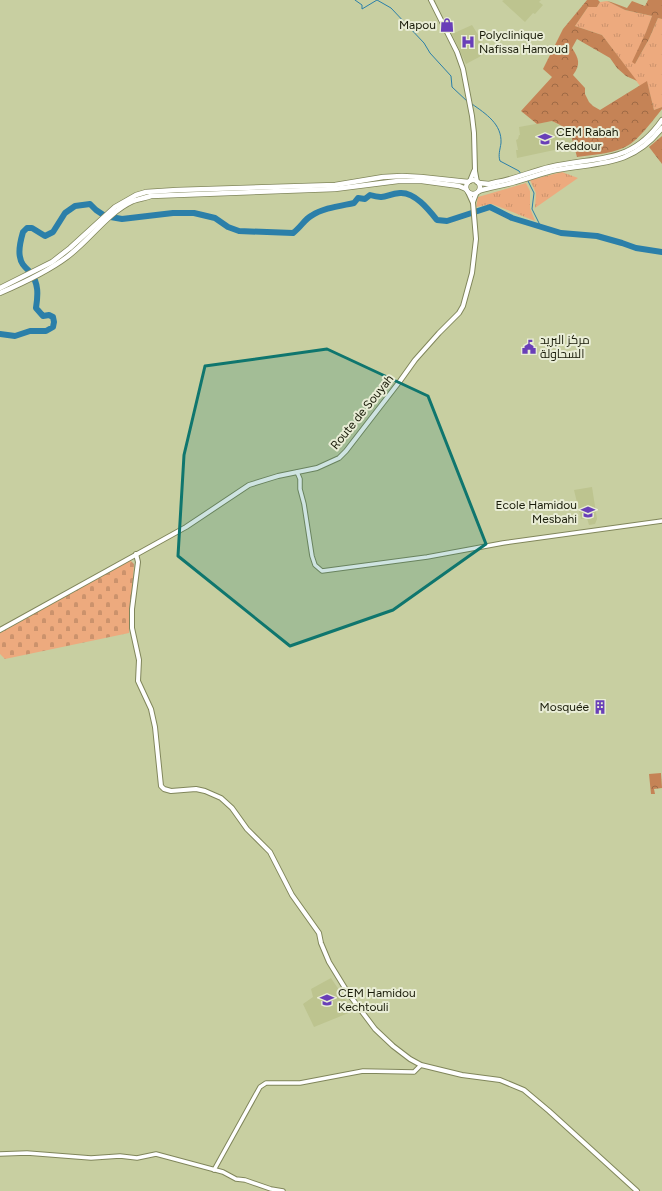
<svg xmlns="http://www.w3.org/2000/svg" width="662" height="1191" viewBox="0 0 662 1191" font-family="Figtree,Cairo,sans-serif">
  <defs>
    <pattern id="grass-tufts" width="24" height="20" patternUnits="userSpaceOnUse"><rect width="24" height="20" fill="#edaa7e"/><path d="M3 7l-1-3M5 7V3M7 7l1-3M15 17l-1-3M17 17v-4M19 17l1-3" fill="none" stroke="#cb926c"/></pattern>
    <pattern id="forest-crowns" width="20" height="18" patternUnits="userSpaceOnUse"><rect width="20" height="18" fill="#c58356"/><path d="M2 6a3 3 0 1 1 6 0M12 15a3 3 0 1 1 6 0" fill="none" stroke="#9f6a45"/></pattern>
    <pattern id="cemetery-stones" width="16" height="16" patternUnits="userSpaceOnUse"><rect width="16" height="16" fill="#edaa7e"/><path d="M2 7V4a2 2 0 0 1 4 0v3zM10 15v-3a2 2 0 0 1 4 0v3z" fill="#cb926c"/></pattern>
  </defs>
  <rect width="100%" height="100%" fill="#c8cfa1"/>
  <!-- built -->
  <g fill="#bdc48f">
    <polygon points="504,0 541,0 539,2 543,5 535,14 533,13 525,22 502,1"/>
    <polygon points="472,25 480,38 481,56 466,64 452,34"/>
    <polygon points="552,121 562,127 560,130 571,135 573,146 517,158 516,150 518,150 516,140 518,139 519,135 520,135 519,127"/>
    <polygon points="592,487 597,519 595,524 589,525 587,518 581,519 574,490"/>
    <polygon points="331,978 349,1005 348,1006 351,1012 314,1027 303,1004 313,997 311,989"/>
  </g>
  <!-- grass -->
  <g fill="url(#grass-tufts)">
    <polygon points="607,1 625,10 652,16 635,64 649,39 658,18 662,19 662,107 654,110 647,82 640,86 602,35 575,26 588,7 597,7 600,2"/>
    <polygon points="562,172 578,178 535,208 536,193 530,180"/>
    <polygon points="526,183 530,191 530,208 535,221 492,204 476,207 478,197"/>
  </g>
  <!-- forest -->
  <g fill="url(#forest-crowns)">
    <path d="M587,0H598L600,2L597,7H588L575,26L602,35L637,81L626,76L617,68L610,58L577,39L572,48C579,59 581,64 573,75L585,88V94L589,102L593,106L600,110L647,81L654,110L662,107V109C653,120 637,143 623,148C609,154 592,155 577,157L571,135L560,130L562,126L552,121L537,124L521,111L552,77L543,69L563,29Z"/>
    <polygon points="648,0 662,0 662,19 658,18 649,39 635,64 632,62 646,32 652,16 625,10 607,1 611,2 627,8 632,1 645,6"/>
    <polygon points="662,136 662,164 649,147"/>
    <polygon points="661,773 662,788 654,789 655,794 651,794 649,774"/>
  </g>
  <!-- cemetery -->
  <polygon fill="url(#cemetery-stones)" points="130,560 134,564 129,633 5,659 0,654 0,633"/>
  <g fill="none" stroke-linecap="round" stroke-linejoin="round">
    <!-- stream -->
    <g stroke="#2b7fa9" stroke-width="1">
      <polyline points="355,0 362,5 362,9 377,0 391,8 424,43 430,53 451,76 452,87 468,102"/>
      <path d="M472,104C486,114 502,124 501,143C500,150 498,155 500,161L519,171L521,174"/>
      <polyline points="528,181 534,193 532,209 541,227"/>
    </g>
    <!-- river -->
    <path stroke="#2b7fa9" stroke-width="6" d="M0,334L15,336L30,331H46L53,327L54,322L53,317L49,315L43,316L36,308C38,295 39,283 30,272C25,267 21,264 20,257C18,249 21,239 23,232L27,228H32L45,236L53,232L65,213L75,206L90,204L96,210L105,216L122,219L173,213H194L215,218L228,227L239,231L293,233C301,227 305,219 311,216C323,208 340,206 354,203L358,198L365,199L370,195C386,200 386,194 400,193C415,192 429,210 437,220L447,221L490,207L512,218L561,233L597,236L622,243L636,248L662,252"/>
    <defs>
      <g id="tertiary">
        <polyline points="297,472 300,479 300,489 304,504 312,556 315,565 322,571 427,557 503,543 662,521"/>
        <polyline points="0,1154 27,1153 91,1158 120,1156 137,1158 156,1154 223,1172 236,1179 245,1180 271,1189 283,1191"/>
        <polyline points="214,1170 260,1087 266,1083 300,1083 363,1071 414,1072 421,1065"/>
      </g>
      <g id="secondary">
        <polyline points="431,0 457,52 463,69 472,116 474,133 475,171 477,182"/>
        <polyline points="470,181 474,171"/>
        <polyline points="473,202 476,194"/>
        <polyline points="136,554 138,562 132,609 132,628 139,660 138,681 151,709 155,727 161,786 164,789 171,791 196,789 205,791 221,798 232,808 247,829 270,852 292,895 319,933 321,943 329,962 348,993 375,1029 393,1046 410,1059 421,1065 462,1075 500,1080 524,1090 549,1111 637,1191"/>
        <polyline points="0,630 186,527 249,485 278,476 317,468 339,458 346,451 400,381 415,360 439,333 459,313 463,306 472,273 476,239 473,203 468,192"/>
      </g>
      <g id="trunk">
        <circle cx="473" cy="187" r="7"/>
        <path d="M479,183L489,184L497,182C515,179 532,171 550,167C597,156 631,165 662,120"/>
        <path d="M479,191C490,187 503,186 515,182C528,179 541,173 556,170C600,162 631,167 662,128"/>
        <polyline points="0,288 52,262 70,248 115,207 136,195 146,192 177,190 335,185 383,177 402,176 421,177 468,182"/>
        <path d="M0,293C23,283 47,272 67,257C90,240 107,213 133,201C139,199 145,198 151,196L335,189L398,181H422L459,186L466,189"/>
      </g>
    </defs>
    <!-- tertiary casing -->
    <use href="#tertiary" stroke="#80865b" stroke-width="5.5"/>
    <!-- secondary casing -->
    <use href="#secondary" stroke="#80865b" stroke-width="6"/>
    <!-- trunk casing -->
    <use href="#trunk" stroke="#80865b" stroke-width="6"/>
    <!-- tertiary -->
    <use href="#tertiary" stroke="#fff" stroke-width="3.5"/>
    <!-- secondary -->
    <use href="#secondary" stroke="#fff" stroke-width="4"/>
    <!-- trunk -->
    <use href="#trunk" stroke="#fff" stroke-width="4.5"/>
  </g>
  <!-- marked area -->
  <path fill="#0f766e" fill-opacity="0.2" stroke="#0f766e" stroke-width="3" stroke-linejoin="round" d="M327,349L428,396L486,544L393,610L290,646L178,556L184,455L205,366Z"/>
  <!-- icons -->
  <defs>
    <symbol id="shop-bare" viewBox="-9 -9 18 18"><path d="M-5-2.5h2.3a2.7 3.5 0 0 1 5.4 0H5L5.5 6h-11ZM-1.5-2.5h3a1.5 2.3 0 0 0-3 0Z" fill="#693fb8" stroke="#e9edd6" stroke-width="2.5" paint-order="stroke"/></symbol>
    <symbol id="hospital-bare" viewBox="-9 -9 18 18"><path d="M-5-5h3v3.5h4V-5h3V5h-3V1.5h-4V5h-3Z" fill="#693fb8" stroke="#e9edd6" stroke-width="2.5" paint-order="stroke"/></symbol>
    <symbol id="school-bare" viewBox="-9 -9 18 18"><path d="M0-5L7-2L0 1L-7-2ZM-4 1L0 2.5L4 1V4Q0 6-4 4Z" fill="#693fb8" stroke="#e9edd6" stroke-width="2.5" paint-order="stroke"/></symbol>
    <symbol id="civic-bare" viewBox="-9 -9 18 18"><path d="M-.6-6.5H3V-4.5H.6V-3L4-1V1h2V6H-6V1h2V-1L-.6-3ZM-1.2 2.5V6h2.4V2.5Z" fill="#693fb8" stroke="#e9edd6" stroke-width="2.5" paint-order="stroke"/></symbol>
    <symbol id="building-bare" viewBox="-9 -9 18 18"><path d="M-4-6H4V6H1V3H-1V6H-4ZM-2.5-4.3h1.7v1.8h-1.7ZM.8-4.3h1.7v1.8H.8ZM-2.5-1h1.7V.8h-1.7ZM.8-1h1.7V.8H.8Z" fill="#693fb8" stroke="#e9edd6" stroke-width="2.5" paint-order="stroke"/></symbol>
  </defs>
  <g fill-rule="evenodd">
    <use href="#shop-bare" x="437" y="15" width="20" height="20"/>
    <use href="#hospital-bare" x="458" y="32" width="20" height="20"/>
    <use href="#school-bare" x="535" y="129" width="20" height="20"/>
    <use href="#civic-bare" x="519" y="337" width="20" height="20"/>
    <use href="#school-bare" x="578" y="502" width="20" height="20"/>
    <use href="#building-bare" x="590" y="697" width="20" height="20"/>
    <use href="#school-bare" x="317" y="990" width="20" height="20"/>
  </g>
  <g text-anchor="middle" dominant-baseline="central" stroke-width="4" stroke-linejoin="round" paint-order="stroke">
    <!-- poi labels -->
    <g font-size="12" fill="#191b09" stroke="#e9edd6" text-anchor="start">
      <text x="436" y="25" text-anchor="end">Mapou</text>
      <text x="479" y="35">Polyclinique<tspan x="479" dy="14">Nafissa Hamoud</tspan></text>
      <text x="556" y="132">CEM Rabah<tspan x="556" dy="14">Keddour</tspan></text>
      <text x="540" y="340">مركز البريد<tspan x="540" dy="14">السحاولة</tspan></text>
      <text x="577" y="505" text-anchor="end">Ecole Hamidou<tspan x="577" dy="14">Mesbahi</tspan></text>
      <text x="589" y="707" text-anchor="end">Mosquée</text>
      <text x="338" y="993">CEM Hamidou<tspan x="338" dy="14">Kechtouli</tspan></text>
    </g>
    <!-- street labels -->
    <g font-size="12" fill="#191b09" stroke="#e9edd6">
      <text transform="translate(362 412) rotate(-51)">Route de Souyah</text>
    </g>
  </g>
</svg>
